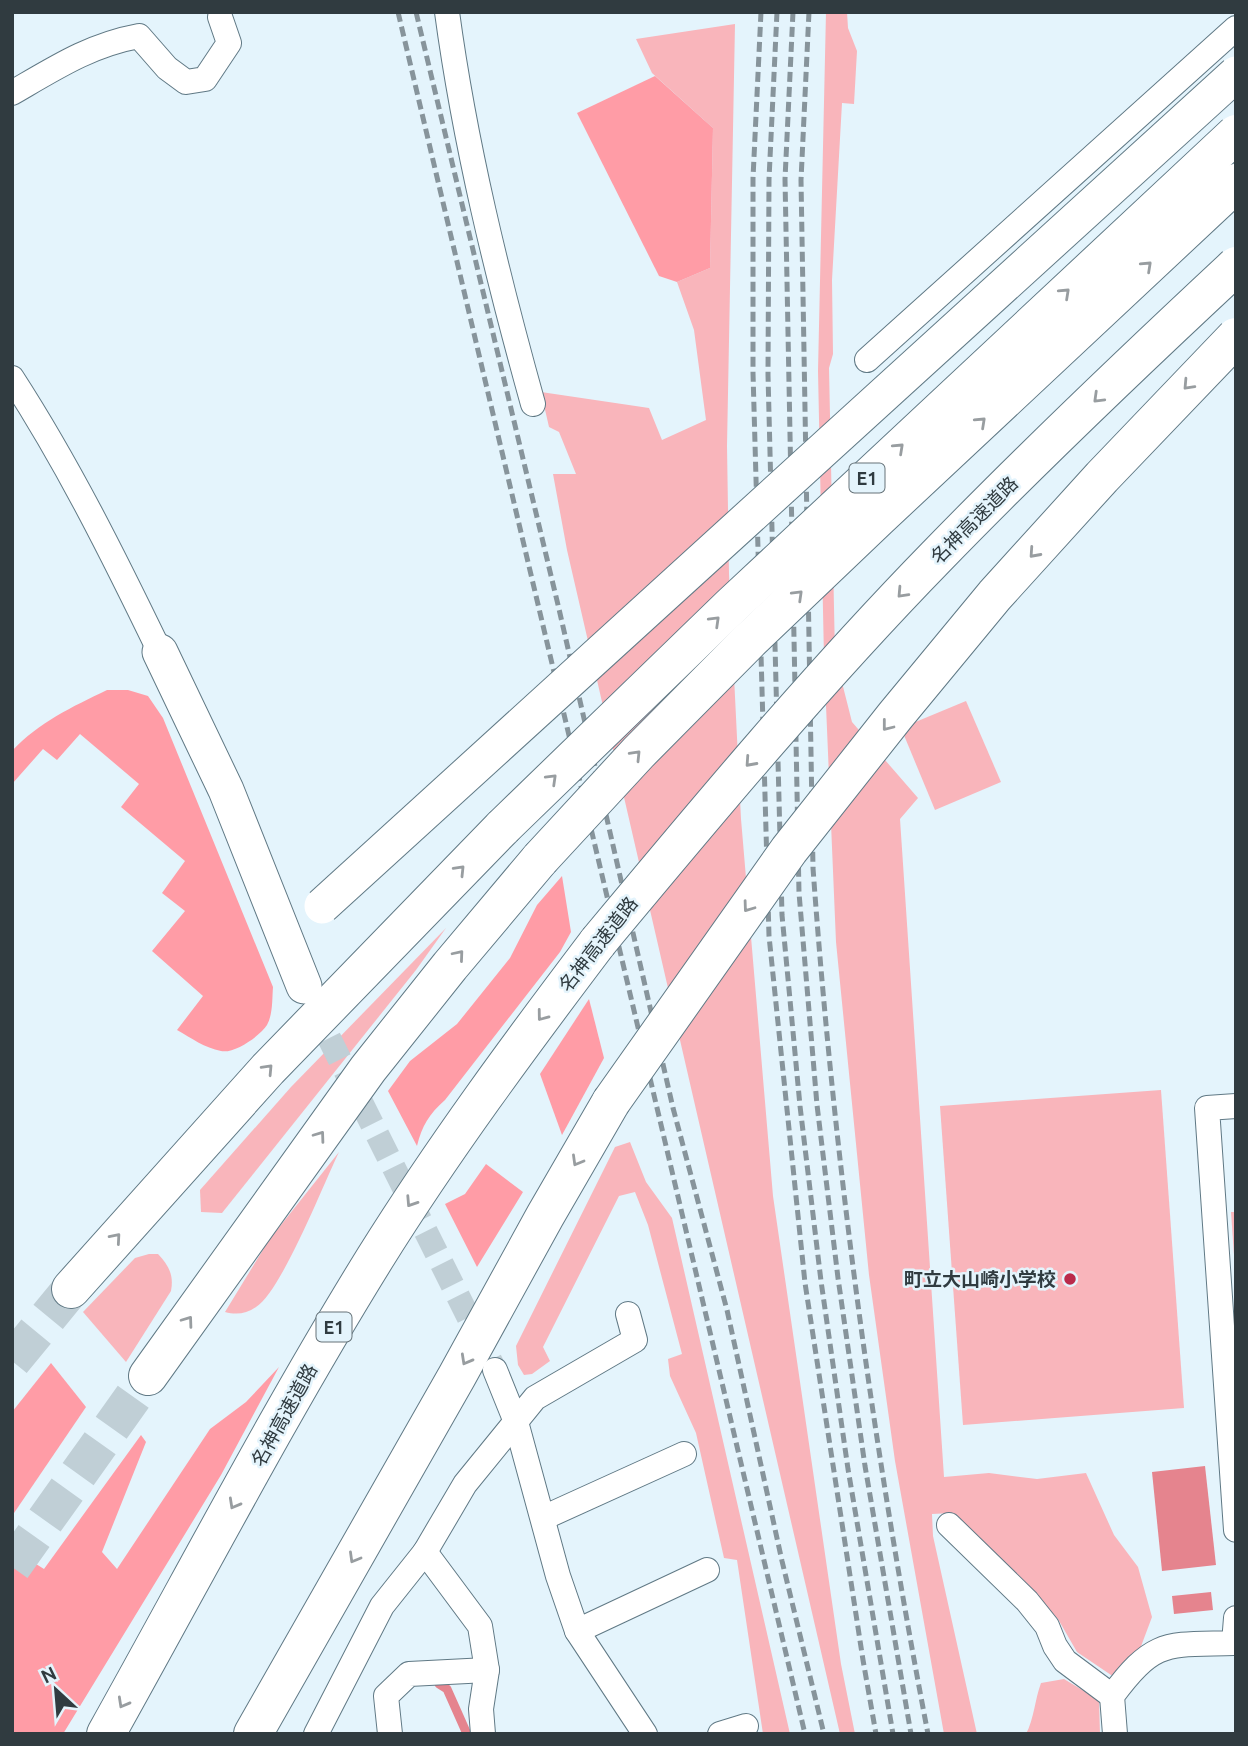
<svg xmlns="http://www.w3.org/2000/svg" width="1248" height="1746" viewBox="0 0 1248 1746" font-family="Ubuntu,'Noto Sans JP',sans-serif">
  <rect width="100%" height="100%" fill="#e4f4fc"/>
  <!-- green -->
  <g fill="#f9b5bb">
    <polygon points="826,12 847,12 848,28 857,51 854,104 842,103 832,280 833,354 829,368 835,655 852,722 918,798 900,819 944,1477 989,1473 1037,1479 1086,1473 1114,1535 1138,1567 1152,1617 1140,1649 1114,1677 1077,1652 1058,1619 952,1513 932,1514 933,1536 977,1734 944,1734 895,1461 869,1275 836,942 824,658 818,371"/>
    <polygon points="735,24 727,446 729,574 741,819 773,1196 841,1664 855,1734 840,1734 567,550 553,474 576,474 559,432 549,427 541,392 649,408 662,440 706,420 694,330 677,282 710,268 713,128 652,73 636,39"/>
    <polygon points="966,701 1001,782 935,810 901,728"/>
    <polygon points="446,928 416,970 222,1213 201,1212 200,1190 291,1087"/>
    <polygon points="1161,1090 1184,1408 963,1425 940,1106"/>
    <polygon points="630,1142 646,1182 672,1218 790,1734 763,1734 737,1560 724,1558 696,1433 670,1376 668,1359 682,1354 648,1225 635,1192 619,1196 543,1347 550,1361 532,1374 524,1375 518,1365 516,1346 615,1147"/>
    <path d="M339,1152C324,1183 281,1292 256,1307C246,1314 236,1315 225,1312L269,1240Z"/>
    <polygon points="1231,1212 1236,1212 1236,1284"/>
    <path d="M149,1254H158C169,1266 174,1275 171,1291L126,1362L83,1312L135,1258Z"/>
    <path d="M1064,1679L1099,1700L1100,1734H1026C1034,1719 1035,1699 1041,1683Z"/>
  </g>
  <!-- forest -->
  <g fill="#ff9ca6">
    <polygon points="655,76 713,128 710,268 677,282 659,276 577,113"/>
    <path d="M107,690H128L148,696L163,718L273,987C272,999 273,1014 267,1025C260,1036 234,1054 221,1051C205,1048 191,1038 177,1030L203,996L152,951L185,911L162,893L185,861L121,807L139,784L80,734L57,760L43,749L12,784V751C39,722 72,707 107,690Z"/>
    <path d="M562,876L571,932L560,952L445,1100C429,1114 422,1126 417,1146L388,1091L410,1061L457,1024L510,958L537,905Z"/>
    <polygon points="589,999 604,1058 562,1135 540,1074"/>
    <polygon points="486,1164 523,1192 477,1267 445,1204 465,1194"/>
    <polygon points="51,1363 86,1407 12,1516 12,1412"/>
    <polygon points="279,1367 221,1475 63,1734 12,1734 12,1549 44,1569 141,1435 146,1442 102,1552 117,1569 210,1429 246,1402"/>
  </g>
  <!-- water -->
  <g fill="#e5848e">
    <polygon points="1205,1466 1216,1565 1162,1571 1152,1472"/>
    <polygon points="1211,1592 1213,1610 1174,1614 1172,1596"/>
  </g>
  <g fill="none" stroke-linecap="round" stroke-linejoin="round">
    <!-- stream -->
    <polyline stroke="#e5848e" stroke-width="9" points="439,1684 447,1689 467,1734"/>
    <!-- street-tunnel -->
    <polyline stroke="#c0cfd6" stroke-width="24" stroke-dasharray="24 12" stroke-linecap="butt" points="313,1006 495,1370"/>
    <!-- highway-tunnel -->
    <g stroke="#c0cfd6" stroke-width="38" stroke-dasharray="38 19" stroke-linecap="butt">
      <polyline points="12,1361 71,1289"/>
      <polyline points="12,1567 148,1376"/>
    </g>
    <defs>
      <g id="street">
        <path d="M447,12C465,145 497,275 533,404"/>
        <path d="M12,93C55,68 90,45 139,36L167,68L186,82L205,79L229,43L220,17"/>
        <polyline points="867,360 1236,28"/>
        <path d="M12,378C69,466 115,559 160,652"/>
        <polyline points="1236,1106 1207,1108 1236,1530"/>
        <polyline points="495,1370 516,1422 558,1576 577,1631 645,1734"/>
        <polyline points="543,1518 684,1454"/>
        <polyline points="949,1525 1027,1601 1047,1626 1055,1646 1065,1661 1112,1696"/>
        <polyline points="425,1552 480,1626 487,1670 481,1709 483,1734"/>
        <polyline points="577,1631 707,1570"/>
        <polyline points="316,1734 382,1606 425,1552 465,1484 535,1398 635,1340 628,1314"/>
        <polyline points="390,1734 386,1696 409,1674 487,1670"/>
        <polyline points="720,1734 746,1726"/>
        <path d="M1115,1734L1112,1696C1155,1638 1167,1645 1234,1643L1236,1618"/>
      </g>
      <polyline id="secondary" points="160,652 226,790 304,986"/>
      <g id="highway">
        <polyline points="71,1289 268,1069 503,827"/>
        <polyline points="148,1376 368,1069 450,966 540,859"/>
        <path d="M106,1734C195,1575 279,1413 375,1258C443,1149 520,1045 598,942"/>
        <polyline points="253,1734 457,1376 545,1216 611,1102"/>
      </g>
    </defs>
    <!-- street casing -->
    <use href="#street" stroke="#607985" stroke-width="26"/>
    <!-- secondary casing -->
    <use href="#secondary" stroke="#607985" stroke-width="37"/>
    <!-- highway casing -->
    <use href="#highway" stroke="#607985" stroke-width="40"/>
    <!-- street -->
    <use href="#street" stroke="#fff" stroke-width="24"/>
    <!-- secondary -->
    <use href="#secondary" stroke="#fff" stroke-width="35"/>
    <!-- highway -->
    <use href="#highway" stroke="#fff" stroke-width="38"/>
    <!-- rail -->
    <g stroke="#87949b" stroke-width="5" stroke-dasharray="10 5" stroke-linecap="butt">
      <polyline points="398,12 805,1734"/>
      <polyline points="416,12 559,609 673,1108 727,1310 782,1561 824,1734"/>
      <polyline points="761,12 753,178 753,373 769,936 805,1283 863,1660 876,1734"/>
      <polyline points="777,12 769,179 768,375 782,915 800,1106 821,1281 848,1469 893,1734"/>
      <polyline points="793,12 785,179 799,893 817,1105 838,1278 865,1466 911,1734"/>
      <path d="M809,12L801,180L813,868C834,1159 873,1448 928,1734"/>
    </g>
    <defs>
      <polyline id="secondary-bridge" points="322,906 1236,74"/>
      <g id="highway-bridge">
        <polyline points="503,827 731,606 1236,134"/>
        <polyline points="540,859 638,753 750,640 878,518 1236,183"/>
        <path d="M598,942C707,811 817,679 936,557C1033,457 1134,361 1236,266"/>
        <polyline points="611,1102 789,850 895,716 995,595 1102,477 1236,337"/>
      </g>
    </defs>
    <!-- secondary-bridge casing -->
    <use href="#secondary-bridge" stroke="#607985" stroke-width="37" stroke-linecap="butt"/>
    <!-- highway-bridge casing -->
    <use href="#highway-bridge" stroke="#607985" stroke-width="40" stroke-linecap="butt"/>
    <!-- secondary-bridge -->
    <use href="#secondary-bridge" stroke="#fff" stroke-width="35"/>
    <!-- highway-bridge -->
    <use href="#highway-bridge" stroke="#fff" stroke-width="38"/>
  </g>
  <!-- one-way arrows -->
  <defs><path id="oneway-chevron" d="M-2-3.5L2.5 0L-2 3.5" fill="none" stroke-width="1.6" stroke-linecap="round" stroke-linejoin="round" transform="scale(1.75)"/></defs>
  <g stroke="#989da0">
    <use href="#oneway-chevron" transform="translate(1147 266) rotate(-43)"/>
    <use href="#oneway-chevron" transform="translate(1065 293) rotate(-43)"/>
    <use href="#oneway-chevron" transform="translate(1188 385) rotate(133)"/>
    <use href="#oneway-chevron" transform="translate(1098 398) rotate(136)"/>
    <use href="#oneway-chevron" transform="translate(981 422) rotate(-43)"/>
    <use href="#oneway-chevron" transform="translate(899 448) rotate(-43)"/>
    <use href="#oneway-chevron" transform="translate(1034 553) rotate(132)"/>
    <use href="#oneway-chevron" transform="translate(902 593) rotate(133)"/>
    <use href="#oneway-chevron" transform="translate(798 595) rotate(-44)"/>
    <use href="#oneway-chevron" transform="translate(715 621) rotate(-44)"/>
    <use href="#oneway-chevron" transform="translate(887 726) rotate(128)"/>
    <use href="#oneway-chevron" transform="translate(636 755) rotate(-46)"/>
    <use href="#oneway-chevron" transform="translate(750 762) rotate(132)"/>
    <use href="#oneway-chevron" transform="translate(552 779) rotate(-44)"/>
    <use href="#oneway-chevron" transform="translate(460 870) rotate(-46)"/>
    <use href="#oneway-chevron" transform="translate(748 907) rotate(126)"/>
    <use href="#oneway-chevron" transform="translate(459 955) rotate(-50)"/>
    <use href="#oneway-chevron" transform="translate(542 1016) rotate(127)"/>
    <use href="#oneway-chevron" transform="translate(268 1069) rotate(-47)"/>
    <use href="#oneway-chevron" transform="translate(320 1136) rotate(-54)"/>
    <use href="#oneway-chevron" transform="translate(577 1161) rotate(120)"/>
    <use href="#oneway-chevron" transform="translate(411 1202) rotate(123)"/>
    <use href="#oneway-chevron" transform="translate(116 1238) rotate(-49)"/>
    <use href="#oneway-chevron" transform="translate(188 1321) rotate(-54)"/>
    <use href="#oneway-chevron" transform="translate(466 1360) rotate(119)"/>
    <use href="#oneway-chevron" transform="translate(234 1504) rotate(119)"/>
    <use href="#oneway-chevron" transform="translate(354 1558) rotate(120)"/>
    <use href="#oneway-chevron" transform="translate(123 1703) rotate(119)"/>
  </g>
  <!-- markers -->
  <circle fill="#ba2a4b" stroke="#e4f4fc" stroke-width="2.5" cx="1070" cy="1279" r="7"/>
  <g text-anchor="middle" dominant-baseline="central" stroke-width="5" stroke-linejoin="round" paint-order="stroke">
    <!-- shield labels -->
    <g fill="#e4f4fc" stroke="#667278" stroke-width="2">
      <rect x="849.5" y="463.5" width="35" height="29" rx="5"/>
      <rect x="316.5" y="1312.5" width="35" height="29" rx="5"/>
    </g>
    <g font-size="18" font-weight="bold" fill="#303b40">
      <text x="867" y="478">E1</text>
      <text x="334" y="1327">E1</text>
    </g>
    <!-- street labels -->
    <g font-size="19" fill="#303b40" stroke="#e4f4fc">
      <text transform="translate(974 520) rotate(-45)">名神高速道路</text>
      <text transform="translate(598 944) rotate(-52)">名神高速道路</text>
      <text transform="translate(284 1415) rotate(-61)">名神高速道路</text>
    </g>
    <!-- poi labels -->
    <g font-size="19" font-weight="bold" fill="#303b40" stroke="#e4f4fc" text-anchor="end">
      <text x="1056" y="1279">町立大山崎小学校</text>
    </g>
  </g>
  <!-- border -->
  <rect width="1248" height="1746" fill="none" stroke="#303b40" stroke-width="28"/>
  <!-- north arrow -->
  <g transform="translate(56 1690) rotate(334)" stroke="#e4f4fc" stroke-width="5" paint-order="stroke">
  <path d="M0-5L12 26L0 18L-12 26Z" fill="#303b40"/>
  <text y="-10" font-size="19" font-weight="bold" text-anchor="middle" fill="#303b40">N</text>
  </g>
</svg>
